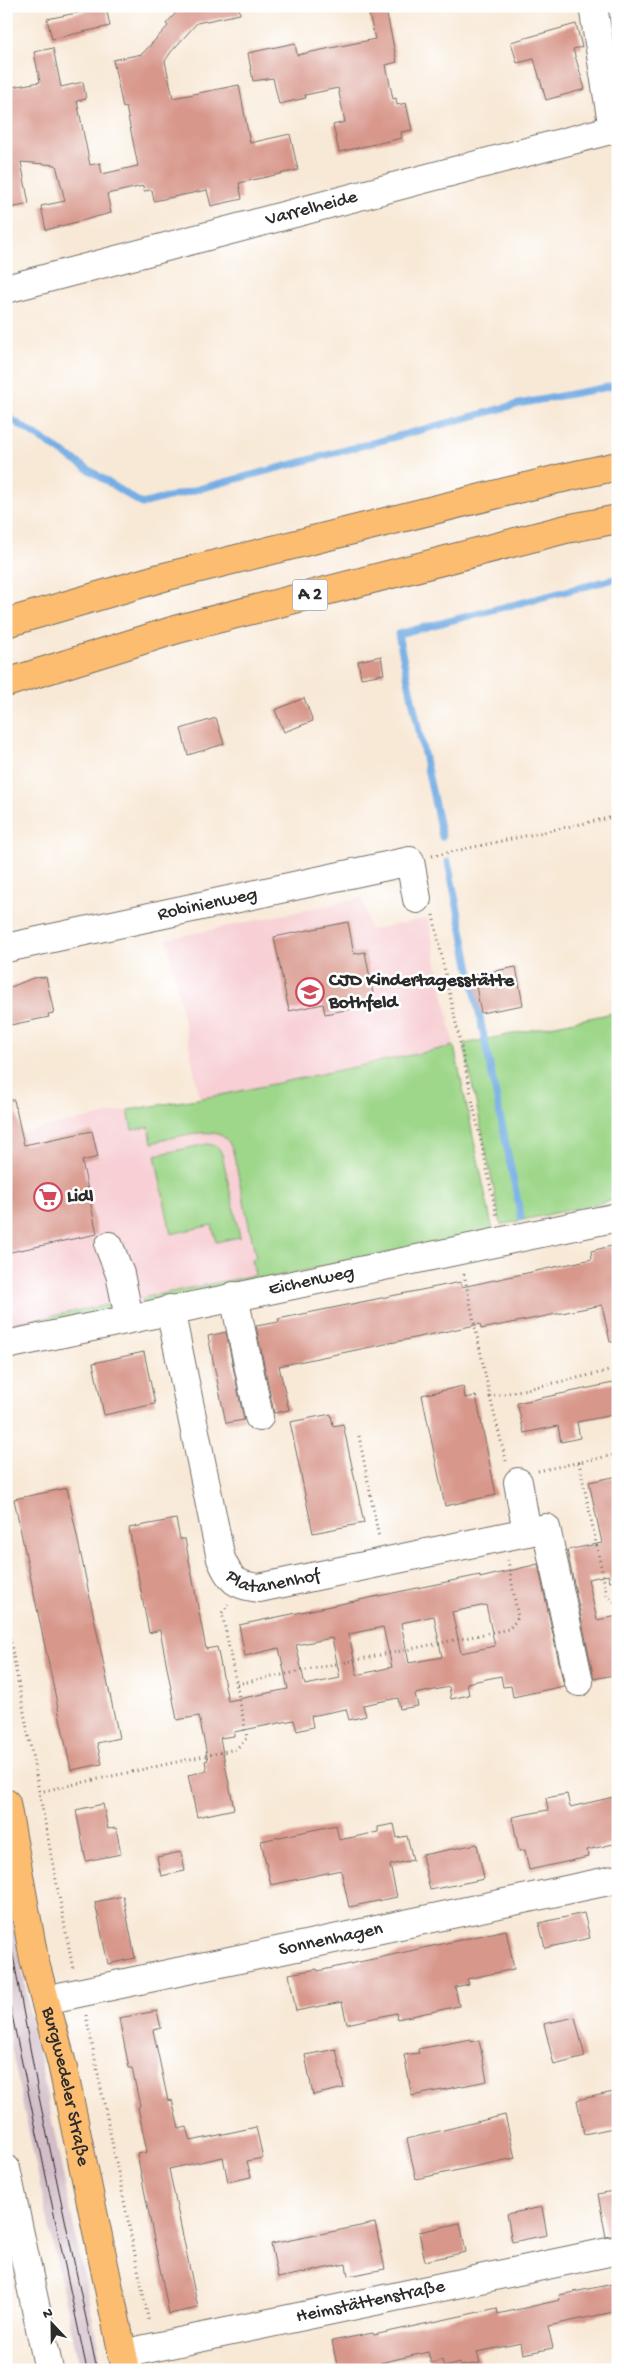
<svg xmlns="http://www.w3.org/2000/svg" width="624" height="2376" viewBox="0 0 624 2376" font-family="'Gochi Hand',sans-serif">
  <rect width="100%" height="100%" fill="#fff"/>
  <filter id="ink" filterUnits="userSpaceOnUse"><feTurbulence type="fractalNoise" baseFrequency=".02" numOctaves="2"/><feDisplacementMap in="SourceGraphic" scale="10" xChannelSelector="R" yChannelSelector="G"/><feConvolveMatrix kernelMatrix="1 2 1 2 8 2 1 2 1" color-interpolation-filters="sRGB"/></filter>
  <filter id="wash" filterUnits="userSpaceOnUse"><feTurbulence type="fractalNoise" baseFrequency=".0096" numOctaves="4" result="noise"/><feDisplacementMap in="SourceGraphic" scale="20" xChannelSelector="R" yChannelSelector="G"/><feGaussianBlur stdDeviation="1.12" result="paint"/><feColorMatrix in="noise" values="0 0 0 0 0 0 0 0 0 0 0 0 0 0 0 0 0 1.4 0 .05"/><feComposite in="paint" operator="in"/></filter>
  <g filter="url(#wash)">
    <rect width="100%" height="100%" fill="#f8e9d7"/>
    <!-- built -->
    <polygon fill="#f7cfd4" points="362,898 370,930 428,918 454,1046 221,1095 261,1280 6,1333 6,1136 128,1110 200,1099 167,939"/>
    <!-- industrial -->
    <polygon fill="#d2bdc8" points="6,1873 28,2003 103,2370 80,2370 22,2101 6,2020"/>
    <!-- green -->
    <g fill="#9ed78a" stroke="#64815a">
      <polygon points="618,1012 618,1199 501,1225 464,1044"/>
      <path d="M454,1046L493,1231L146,1304L141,1298L255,1275L252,1260L256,1258L233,1151C231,1147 229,1141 225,1138C212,1125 168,1139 152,1143L149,1127L132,1130L128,1110L221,1095Z"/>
      <polygon points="207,1144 217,1146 222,1154 240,1237 216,1242 212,1225 171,1234 155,1155"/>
      <polygon points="112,1304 106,1312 6,1333 6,1325"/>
    </g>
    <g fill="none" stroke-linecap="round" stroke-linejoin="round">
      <!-- stream -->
      <g stroke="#74ade4" stroke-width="7">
        <polyline points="6,416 142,504 519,404 618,385"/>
        <polyline points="442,837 398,634 618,578"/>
        <polyline points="448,862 521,1217"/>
      </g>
    </g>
    <g id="blocks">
      <!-- building -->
      <g fill="#d8978b" fill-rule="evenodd">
        <polygon points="182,6 239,6 240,14 197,23 171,52 165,61 173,98 239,85 250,143 290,134 298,170 239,183 242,199 211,206 207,190 154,201 152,190 144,191 143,186 107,194 111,213 46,230 41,206 65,201 56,165 21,162 29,204 6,209 6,125 10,124 6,104 6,88 40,82 34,52 53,48 61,87 83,82 86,99 77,101 90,165 100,163 102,174 138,166 126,107 123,108 113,60 142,54 168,26 166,24"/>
        <polygon points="106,7 110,26 52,39 47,19"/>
        <polygon points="386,10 397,62 386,65 393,99 396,98 397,105 406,103 412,130 401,132 402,138 339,152 333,125 345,122 338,88 305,95 306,98 279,104 273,78 253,81 248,53 295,43 297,55 375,39 369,14"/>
        <polygon points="576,24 582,47 573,49 585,89 546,100 534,59 517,63 511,42"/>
        <polygon points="381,656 384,674 361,678 358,661"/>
        <polygon points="304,698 313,721 284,732 275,710"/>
        <polygon points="216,718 224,744 188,755 181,729"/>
        <polygon points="348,922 354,954 365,952 375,1004 325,1014 323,1004 289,1011 274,937"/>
        <polygon points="516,967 523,1005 481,1013 474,975"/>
        <polygon points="46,977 54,1013 48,1014 49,1017 6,1026 6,989 33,978"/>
        <polygon points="6,1100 14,1100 24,1145 92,1131 98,1157 82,1161 97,1234 6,1253"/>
        <polygon points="611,1246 618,1277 618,1342 610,1342 602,1305 481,1329 480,1324 448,1331 279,1366 289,1410 274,1413 256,1326 279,1322 278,1319 416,1291 461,1282 462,1287 592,1259 591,1251"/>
        <polygon points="226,1332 244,1420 226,1423 208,1336"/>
        <polygon points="144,1352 155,1404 104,1415 93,1363"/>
        <polygon points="618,1382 618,1414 577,1422 580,1438 561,1442 558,1426 524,1433 517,1403"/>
        <polygon points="463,1386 465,1398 476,1396 496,1495 445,1506 422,1395"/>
        <polygon points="331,1414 333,1426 343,1424 364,1523 313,1533 290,1422"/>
        <polygon points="618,1476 618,1581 610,1582 608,1575 588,1579 597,1620 618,1616 618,1674 594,1679 567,1550 602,1543 589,1482"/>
        <polygon points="67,1488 119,1738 97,1743 102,1764 71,1770 14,1499"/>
        <path d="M176,1519L180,1539H185L206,1649L217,1647L228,1701L288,1689L279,1648L245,1656L239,1625L480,1575V1578L538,1564L564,1686L513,1697L511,1686L503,1687L501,1676L467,1683L469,1695L451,1699L449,1687L415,1694L418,1706L400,1709L398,1698L363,1705L366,1716L349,1720L346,1709L311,1716L313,1727L297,1731L294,1720L234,1732V1736L220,1738L234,1809L197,1817L188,1775L207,1771L205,1761L208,1760L199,1716L177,1720L160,1630L149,1633L129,1528ZM486,1605L495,1646L461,1653L452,1612ZM434,1616L442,1657L409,1663L401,1623ZM383,1627L392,1667L357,1675L349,1634ZM332,1638L340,1678L305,1685L296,1645Z"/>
        <polygon points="567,1794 570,1807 618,1796 618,1843 587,1850 588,1857 529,1870 525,1850 519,1851 512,1817 548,1810 546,1798"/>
        <polygon points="103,1804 108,1829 116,1828 121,1854 86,1861 76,1810"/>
        <polygon points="394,1824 397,1838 407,1836 413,1860 390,1865 397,1897 349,1907 341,1870 271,1885 261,1841 336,1825 339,1840 378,1832 378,1827"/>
        <polygon points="477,1844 484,1879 430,1890 422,1855"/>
        <polygon points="181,1852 185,1871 161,1876 157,1857"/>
        <polygon points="123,1896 135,1958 108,1964 95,1902"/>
        <polygon points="584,1913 590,1938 545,1948 539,1923"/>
        <polygon points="506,1930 514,1969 467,1979 469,1984 455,1987 459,2006 397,2019 396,2013 347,2024 342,2002 296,2011 289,1974 317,1969 318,1971"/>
        <polygon points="157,2011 161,2028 153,2030 168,2101 172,2100 179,2129 187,2127 191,2141 256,2127 263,2158 247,2161 251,2177 228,2182 223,2157 169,2169 198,2308 169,2314 137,2154 147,2152 138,2107 140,2106 132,2068 129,2068 119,2018"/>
        <polygon points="575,2017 585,2057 554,2065 544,2024"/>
        <polygon points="471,2039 471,2042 479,2040 487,2081 412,2096 404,2055 419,2053 418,2049"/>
        <polygon points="336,2049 344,2088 313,2095 305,2055"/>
        <polygon points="618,2091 618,2127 584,2134 577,2100"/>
        <polygon points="505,2115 515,2158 416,2179 407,2139"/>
        <polygon points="618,2190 618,2235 606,2237 598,2194"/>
        <polygon points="542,2207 547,2235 512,2242 507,2214"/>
        <polygon points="375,2223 385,2269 348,2276 346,2264 278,2278 271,2244"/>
        <polygon points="460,2223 466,2252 425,2261 419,2232"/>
        <polygon points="618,2283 618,2311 548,2326 553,2348 523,2354 521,2343 477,2352 480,2363 460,2366 460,2363 444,2367 442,2360 431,2363 428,2352 380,2363 381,2370 338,2370 332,2341 373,2333 374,2335 497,2308 498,2314 560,2300 559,2295"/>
      </g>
    </g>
  </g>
  <g filter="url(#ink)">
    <use href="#blocks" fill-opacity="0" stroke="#736e67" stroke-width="1"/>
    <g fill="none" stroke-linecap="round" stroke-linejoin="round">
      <defs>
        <g id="minor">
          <polyline points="593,6 613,129"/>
          <path id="s1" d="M6,289L618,128"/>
          <path id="s2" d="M6,948L410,861L417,899"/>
          <polyline points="109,1246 120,1274 129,1318"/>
          <polyline points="234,1296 259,1417"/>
          <path id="s3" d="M170,1309L221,1559C231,1581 235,1585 259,1588L546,1528L579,1682"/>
          <path id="s4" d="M6,1345L618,1217"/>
          <polyline points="518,1482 527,1532"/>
          <path id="s5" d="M45,2000L618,1879"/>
          <polyline points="6,2169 49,2370"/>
          <path id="s6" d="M122,2354L618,2250"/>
        </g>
        <g id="major">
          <path id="s7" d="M6,1803L34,1959L62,2064L126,2370"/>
        </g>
        <g id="highway">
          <polyline points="6,623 160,578 558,479 618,466"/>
          <polyline points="6,683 178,629 566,529 618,519"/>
        </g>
      </defs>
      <!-- minor casing -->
      <use href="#minor" stroke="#736e67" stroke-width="30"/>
      <!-- major casing -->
      <use href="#major" stroke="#736e67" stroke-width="30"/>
      <!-- highway casing -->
      <use href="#highway" stroke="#736e67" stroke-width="30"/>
      <!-- path -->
      <g stroke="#736e67" stroke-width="3" stroke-dasharray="1 4" stroke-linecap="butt">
        <polyline points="432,856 618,816"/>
        <polyline points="433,915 497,1217"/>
        <polyline points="464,1274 490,1397 618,1369"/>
        <polyline points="490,1397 506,1461"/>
        <polyline points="359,1436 379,1538"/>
        <polyline points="579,1462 607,1595 615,1602 618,1601"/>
        <polyline points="538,1471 618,1454"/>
        <polyline points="6,1618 73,1969"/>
        <polyline points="237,1684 509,1629 518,1618 508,1560"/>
        <polyline points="39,1792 236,1749 247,1738 222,1613 228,1604"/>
        <polyline points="86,2015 149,2323"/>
      </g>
      <!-- minor -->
      <use href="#minor" stroke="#fff" stroke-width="28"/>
      <!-- major -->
      <use href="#major" stroke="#fcbd6f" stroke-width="28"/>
      <!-- highway -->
      <use href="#highway" stroke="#fcbd6f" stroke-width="28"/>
      <!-- tram -->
      <g stroke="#2b2b2b" stroke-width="1">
        <polyline points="6,1917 39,2097 97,2370"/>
        <polyline points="6,1987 87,2370"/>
      </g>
    </g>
  </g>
  <!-- icons -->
  <defs>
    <symbol id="school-ring" viewBox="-11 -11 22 22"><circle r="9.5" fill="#fff" stroke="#d1495b" stroke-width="1.5"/><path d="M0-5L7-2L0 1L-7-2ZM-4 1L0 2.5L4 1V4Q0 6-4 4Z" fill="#d1495b"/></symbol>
    <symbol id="supermarket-ring" viewBox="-11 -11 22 22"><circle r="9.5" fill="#fff" stroke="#d1495b" stroke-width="1.5"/><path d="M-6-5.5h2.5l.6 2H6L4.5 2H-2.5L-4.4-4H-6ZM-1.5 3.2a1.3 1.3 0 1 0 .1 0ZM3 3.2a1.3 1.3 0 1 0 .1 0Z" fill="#d1495b"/></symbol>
  </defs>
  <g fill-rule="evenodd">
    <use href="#school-ring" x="294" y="976" width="32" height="32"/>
    <use href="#supermarket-ring" x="32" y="1181" width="32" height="32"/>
  </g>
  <g text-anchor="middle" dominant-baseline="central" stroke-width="5" stroke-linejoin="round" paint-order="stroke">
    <!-- shield labels -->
    <rect fill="#fff" stroke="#6b6b6b" stroke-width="1" x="292.5" y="579.5" width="35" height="31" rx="4"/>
    <g font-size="18" font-weight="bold" fill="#2b2b2b">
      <text x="310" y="595">A 2</text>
    </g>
    <!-- street labels -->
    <g font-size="19" fill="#2b2b2b" stroke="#fff">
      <text stroke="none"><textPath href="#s1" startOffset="316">Varrelheide</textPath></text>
      <text stroke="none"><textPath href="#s2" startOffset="206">Robinienweg</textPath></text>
      <text stroke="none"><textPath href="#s4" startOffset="312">Eichenweg</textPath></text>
      <text stroke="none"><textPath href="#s3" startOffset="320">Platanenhof</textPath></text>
      <text stroke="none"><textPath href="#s5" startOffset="292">Sonnenhagen</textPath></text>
      <text stroke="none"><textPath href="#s7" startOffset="290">Burgwedeler Straße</textPath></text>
      <text stroke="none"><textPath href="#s6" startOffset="254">Heimstättenstraße</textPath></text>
    </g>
    <!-- poi labels -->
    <g font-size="19" font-weight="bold" fill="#2b2b2b" stroke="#fff" text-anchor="start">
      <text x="329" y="981">CJD Kindertagesstätte<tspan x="329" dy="22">Bothfeld</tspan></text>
      <text x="67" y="1197">Lidl</text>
    </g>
  </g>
  <!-- margin -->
  <rect width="624" height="2376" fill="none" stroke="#fff" stroke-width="25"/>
  <!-- north arrow -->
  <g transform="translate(52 2324) rotate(338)" stroke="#ffffff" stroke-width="4" paint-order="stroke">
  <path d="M0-4L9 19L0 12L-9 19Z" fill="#2b2b2b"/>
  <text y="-8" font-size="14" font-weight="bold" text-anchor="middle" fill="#2b2b2b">N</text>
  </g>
</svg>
